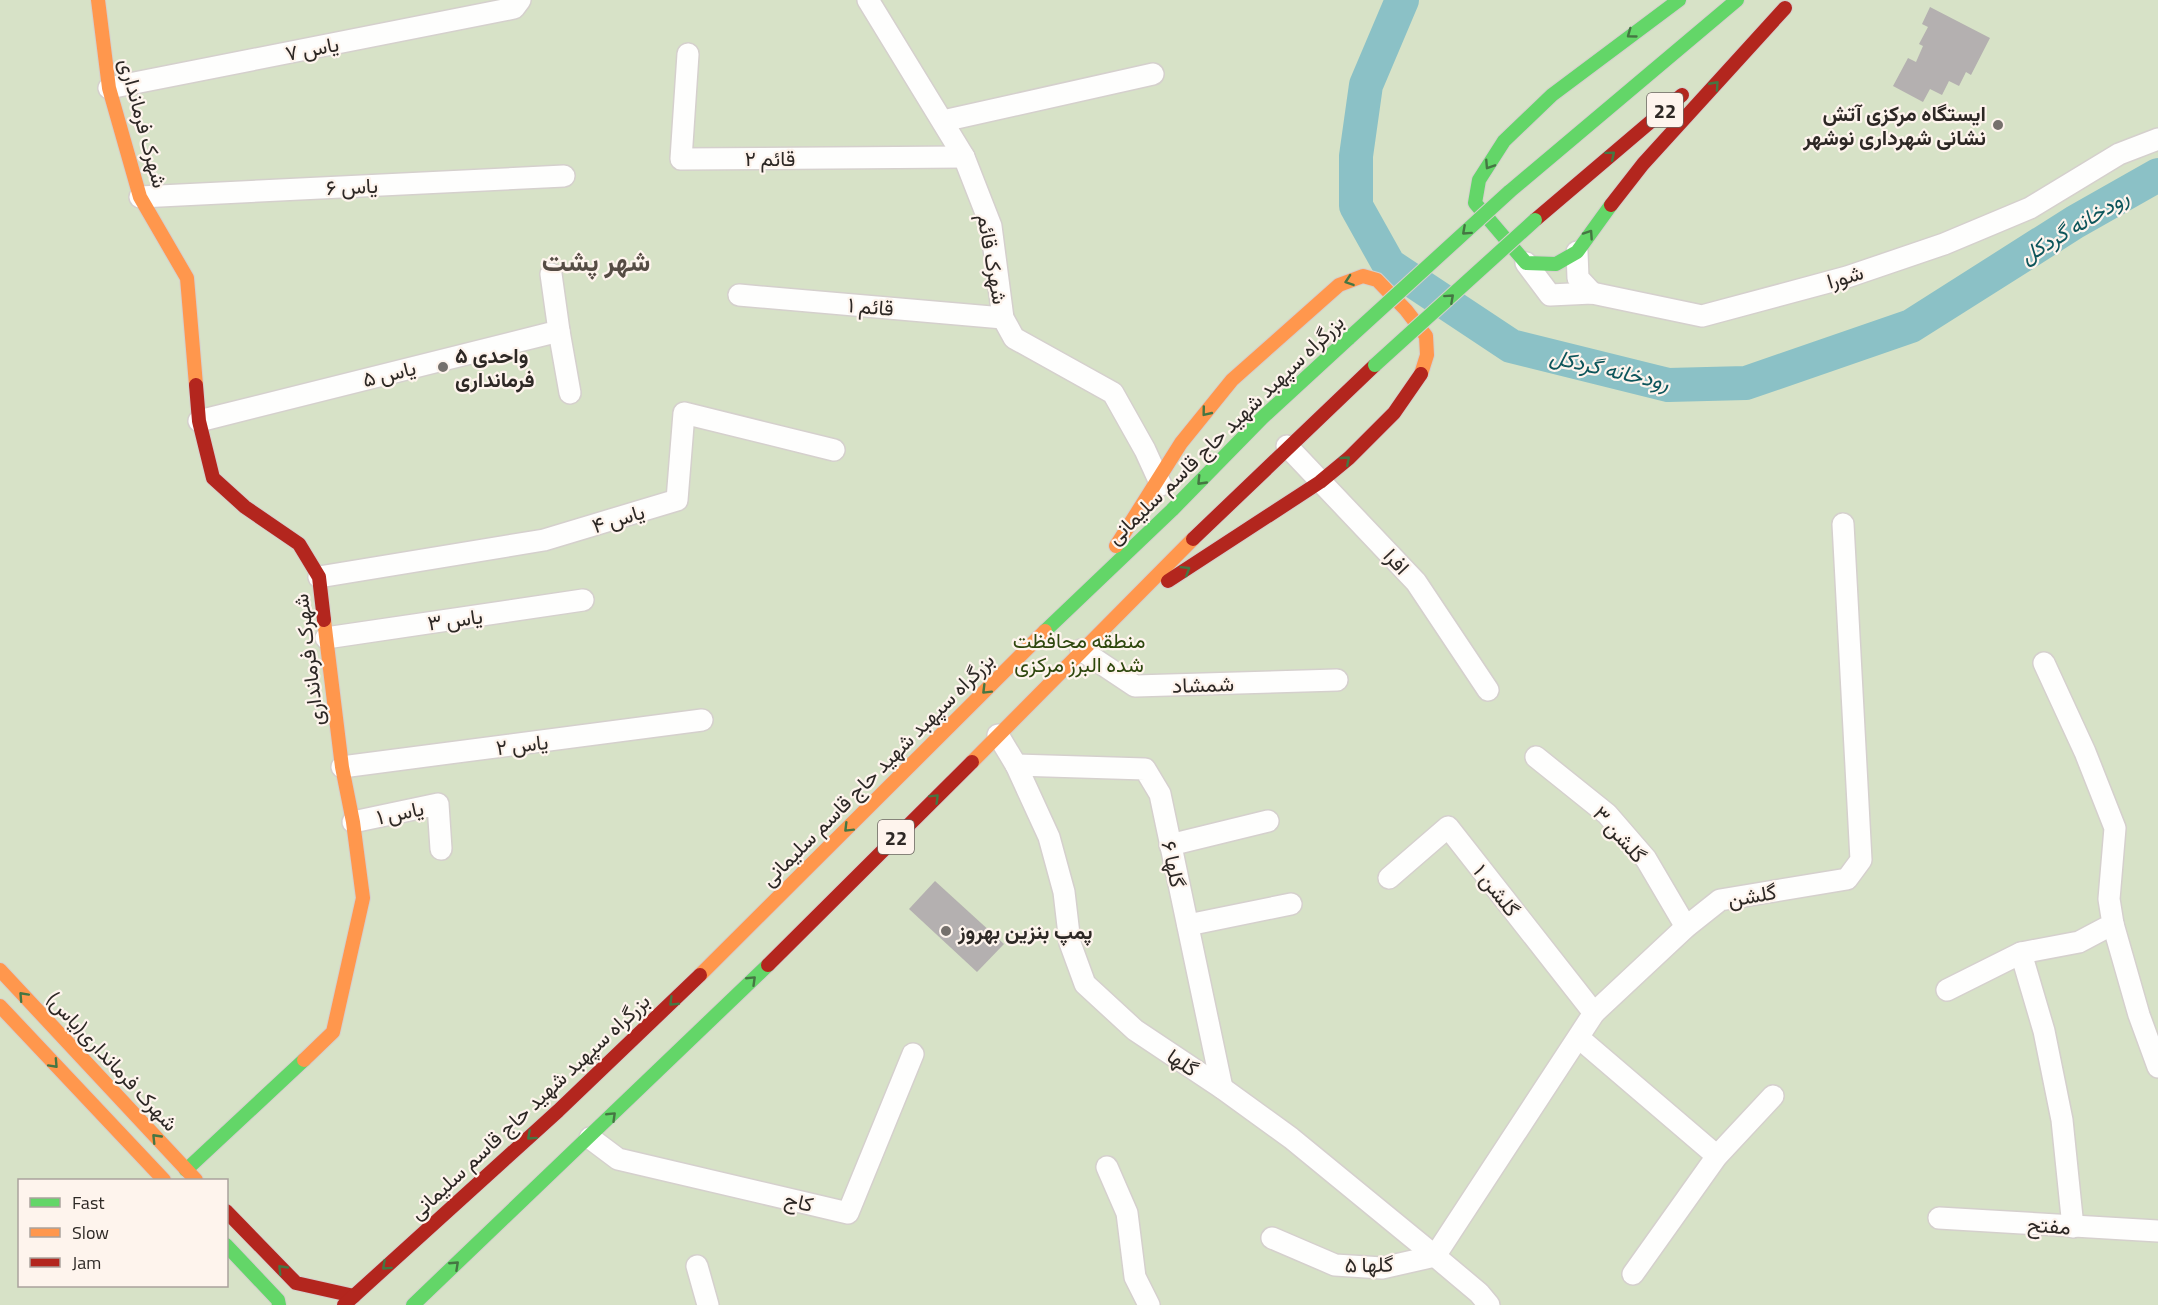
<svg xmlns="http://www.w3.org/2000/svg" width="2158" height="1305" viewBox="0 0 2158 1305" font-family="'Titillium Web',Vazirmatn,sans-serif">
  <rect width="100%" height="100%" fill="#faf5f1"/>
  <!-- green -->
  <path fill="#d7e2c7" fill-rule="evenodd" d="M0,0H2158V1305H0ZM20,1180H226V1286H20Z"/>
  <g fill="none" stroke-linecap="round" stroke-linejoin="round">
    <!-- river -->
    <polyline stroke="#8bc1c6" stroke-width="34" points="1402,0 1366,85 1356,156 1356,206 1389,265 1511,346 1668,385 1746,383 1911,326 2075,222 2158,175"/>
  </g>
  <!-- building -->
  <g fill="#b4b0b0">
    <polygon points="1930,7 1990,38 1971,75 1966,72 1959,86 1949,81 1942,95 1930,89 1923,102 1893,86 1908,58 1916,62 1923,46 1919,44 1928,27 1922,24"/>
    <polygon points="935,881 1004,944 977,972 909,909"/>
  </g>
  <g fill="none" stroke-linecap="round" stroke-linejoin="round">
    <defs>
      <g id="street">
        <polyline points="868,0 964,157 991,226 1003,318 1014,338 1113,393 1145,450 1161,485"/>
        <polyline points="688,54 681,159 964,157"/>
        <polyline points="109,88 514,8 520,0"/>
        <polyline points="943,121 1153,74"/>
        <polyline points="140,197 564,176"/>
        <polyline points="1577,252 1578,278 1592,293"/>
        <polyline points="1526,263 1550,295 1592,293 1702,316 1847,277 1944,244 2030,208 2119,154 2158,139"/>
        <polyline points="739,295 1003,318"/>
        <polyline points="559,331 570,393"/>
        <polyline points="199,421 559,331 551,274"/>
        <polyline points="1287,446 1416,582 1488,690"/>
        <polyline points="319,577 544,540 677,500 684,413 834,450"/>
        <polyline points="326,638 583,600"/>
        <polyline points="1081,650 1135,686 1337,680"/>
        <polyline points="998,735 1016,765 1049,837 1064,892 1070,943 1085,984 1135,1030 1222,1088 1291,1138 1435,1256 1479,1293 1489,1305"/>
        <polyline points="1536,757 1607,814 1646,859 1686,927"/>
        <polyline points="1016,765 1145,769 1160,794 1222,1088"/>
        <polyline points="342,767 702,720"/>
        <polyline points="353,822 438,804 441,849"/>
        <polyline points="1170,845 1268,821"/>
        <polyline points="1389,878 1448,827 1594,1013"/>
        <polyline points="2113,924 2139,1015 2158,1067"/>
        <polyline points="1188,925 1291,904"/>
        <polyline points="2021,953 2079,942 2113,924 2109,899 2115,828 2085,752 2044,663"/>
        <polyline points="1947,990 2021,953 2044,1031 2062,1120 2073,1227"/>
        <polyline points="1579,1038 1717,1156"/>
        <polyline points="590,1138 618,1159 848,1213 913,1054"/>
        <polyline points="1107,1167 1127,1213 1135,1277 1149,1305"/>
        <polyline points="1939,1218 2158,1231"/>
        <polyline points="1272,1238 1335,1265 1382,1268 1435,1256 1594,1013 1686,927 1720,900 1847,879 1861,860 1843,524"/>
        <polyline points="697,1266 708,1305"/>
        <polyline points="1633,1274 1717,1156 1773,1096"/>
      </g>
      <g id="fast">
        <polyline points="1509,192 1737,0"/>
        <polyline points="1611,205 1577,252 1556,264 1526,263 1475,203 1479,180 1504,141 1552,95 1679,0"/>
        <polyline points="1045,631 1172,510 1262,418 1349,338"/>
        <polyline points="186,1170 304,1060"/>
        <polyline points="226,1245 278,1300 279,1305"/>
        <polyline points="413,1305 768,965"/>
      </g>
      <g id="slow">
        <polyline points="98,0 109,88 140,197 187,278 196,385"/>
        <polyline points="1116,546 1181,443 1232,380 1339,285 1363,276 1377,280 1406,310 1426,336 1427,355 1421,374"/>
        <polyline points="972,762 1193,539"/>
        <polyline points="0,970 196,1180"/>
        <polyline points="700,975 1045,631"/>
        <polyline points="0,1006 164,1180"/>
        <polyline points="304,1060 333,1032 363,898 353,822 342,767 324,620"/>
      </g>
      <g id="jam">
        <polyline points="1611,205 1643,164 1785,8"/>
        <polyline points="1535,220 1682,95"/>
        <polyline points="196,385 199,421 213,478 245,507 299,544 319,577 324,620"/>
        <polyline points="1193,539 1375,365"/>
        <polyline points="1168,581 1320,482 1349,458 1394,413 1421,374"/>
        <polyline points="768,965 972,762"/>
        <polyline points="226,1211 296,1283 354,1296"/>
        <polyline points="344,1305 558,1111 700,975"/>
      </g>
    </defs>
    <!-- street casing -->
    <use href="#street" stroke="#d5d0cd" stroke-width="24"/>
    <!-- fast casing -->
    <use href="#fast" stroke="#d5d0cd" stroke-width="16"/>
    <!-- slow casing -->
    <use href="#slow" stroke="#d5d0cd" stroke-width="16"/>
    <!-- jam casing -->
    <use href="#jam" stroke="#d5d0cd" stroke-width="16"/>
    <!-- street -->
    <use href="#street" stroke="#fefefd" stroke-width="21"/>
    <!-- fast -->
    <use href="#fast" stroke="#63d668" stroke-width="14"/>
    <!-- slow -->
    <use href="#slow" stroke="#ff974d" stroke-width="14"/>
    <!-- jam -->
    <use href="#jam" stroke="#b3261e" stroke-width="14"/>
    <defs>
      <g id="fast-bridge">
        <polyline points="1349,338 1509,192"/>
        <polyline points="1375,365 1535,220"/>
      </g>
    </defs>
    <!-- fast-bridge casing -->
    <use href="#fast-bridge" stroke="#d5d0cd" stroke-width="16" stroke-linecap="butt"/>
    <!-- fast-bridge -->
    <use href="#fast-bridge" stroke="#63d668" stroke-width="14"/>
  </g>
  <!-- one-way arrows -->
  <defs><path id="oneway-chevron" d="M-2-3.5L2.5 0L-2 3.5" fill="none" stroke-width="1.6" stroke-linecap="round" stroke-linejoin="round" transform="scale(1.5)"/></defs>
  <g stroke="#457643">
    <use href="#oneway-chevron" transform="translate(1631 34) rotate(144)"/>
    <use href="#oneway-chevron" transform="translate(1715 85) rotate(-48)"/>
    <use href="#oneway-chevron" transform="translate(1611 155) rotate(-40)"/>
    <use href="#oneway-chevron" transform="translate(1489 165) rotate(123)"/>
    <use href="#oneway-chevron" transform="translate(1466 231) rotate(138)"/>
    <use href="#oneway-chevron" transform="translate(1589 234) rotate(-56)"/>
    <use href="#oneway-chevron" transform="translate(1349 281) rotate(161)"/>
    <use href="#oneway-chevron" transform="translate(1450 298) rotate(-42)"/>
    <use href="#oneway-chevron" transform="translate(1206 412) rotate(129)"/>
    <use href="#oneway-chevron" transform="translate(1346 460) rotate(-41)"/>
    <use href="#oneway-chevron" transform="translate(1201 481) rotate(134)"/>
    <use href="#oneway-chevron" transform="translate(1186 570) rotate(-32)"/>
    <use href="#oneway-chevron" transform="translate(986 690) rotate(135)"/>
    <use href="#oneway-chevron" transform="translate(935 798) rotate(-45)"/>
    <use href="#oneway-chevron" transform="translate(848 828) rotate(135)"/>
    <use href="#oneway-chevron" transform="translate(752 980) rotate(-44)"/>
    <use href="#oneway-chevron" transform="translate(23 996) rotate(-133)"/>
    <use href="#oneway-chevron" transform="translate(673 1002) rotate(136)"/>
    <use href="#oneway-chevron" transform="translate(54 1064) rotate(47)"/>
    <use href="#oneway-chevron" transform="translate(612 1116) rotate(-44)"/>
    <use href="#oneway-chevron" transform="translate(531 1136) rotate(138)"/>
    <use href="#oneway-chevron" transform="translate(156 1138) rotate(-134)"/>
    <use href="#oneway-chevron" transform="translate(455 1265) rotate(-43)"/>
    <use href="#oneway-chevron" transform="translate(386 1266) rotate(138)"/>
    <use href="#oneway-chevron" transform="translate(282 1269) rotate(-134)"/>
  </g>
  <!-- markers -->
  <g fill="#75706c" stroke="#fef4ed" stroke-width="2">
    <circle cx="1998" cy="125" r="6"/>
    <circle cx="443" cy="367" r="6"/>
    <circle cx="946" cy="931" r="6"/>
  </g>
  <g text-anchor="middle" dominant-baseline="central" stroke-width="4.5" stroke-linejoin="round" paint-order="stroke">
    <!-- shield labels -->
    <g fill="#fef4ed" stroke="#6c6561" stroke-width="1.5">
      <rect x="1647" y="93" width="36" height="34" rx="4.5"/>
      <rect x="878" y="820" width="36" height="34" rx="4.5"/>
    </g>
    <g font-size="20" font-weight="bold" fill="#2d2825">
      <text x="1665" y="110">22</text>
      <text x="896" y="837">22</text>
    </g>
    <!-- street labels -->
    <g font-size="21" fill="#2d2825" stroke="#fef4ed">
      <text transform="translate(312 48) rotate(-11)">یاس ۷</text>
      <text transform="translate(144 123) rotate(75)">شهرک فرمانداری</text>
      <text x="770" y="158">قائم ۲</text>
      <text transform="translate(352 186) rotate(-3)">یاس ۶</text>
      <text transform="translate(993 259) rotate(80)">شهرک قائم</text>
      <text transform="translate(1845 276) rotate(-17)">شورا</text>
      <text transform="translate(871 306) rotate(5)">قائم ۱</text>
      <text transform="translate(389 373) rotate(-14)">یاس ۵</text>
      <text transform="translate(1225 429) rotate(-44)">بزرگراه سپهبد شهید حاج قاسم سلیمانی</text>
      <text transform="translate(618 518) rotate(-17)">یاس ۴</text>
      <text transform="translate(1397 561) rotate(47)">افرا</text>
      <text transform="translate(455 619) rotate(-8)">یاس ۳</text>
      <text transform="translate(308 660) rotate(-97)">شهرک فرمانداری</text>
      <text transform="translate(1203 684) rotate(-2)">شمشاد</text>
      <text transform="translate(522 744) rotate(-7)">یاس ۲</text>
      <text transform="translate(877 769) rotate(-45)">بزرگراه سپهبد شهید حاج قاسم سلیمانی</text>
      <text transform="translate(400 812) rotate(-12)">یاس ۱</text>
      <text transform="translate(1620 834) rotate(48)">گلشن ۳</text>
      <text transform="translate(1174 864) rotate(78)">گلها ۶</text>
      <text transform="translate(1497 890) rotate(52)">گلشن ۱</text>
      <text transform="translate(1752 895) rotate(-10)">گلشن</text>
      <text transform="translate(113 1061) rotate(47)">شهرک فرمانداری(یاس)</text>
      <text transform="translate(1183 1062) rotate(34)">گلها</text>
      <text transform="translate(529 1106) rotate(-43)">بزرگراه سپهبد شهید حاج قاسم سلیمانی</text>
      <text transform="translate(799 1201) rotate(13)">کاج</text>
      <text transform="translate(2049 1225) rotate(4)">مفتح</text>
      <text transform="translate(1369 1264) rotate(-1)">گلها ۵</text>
    </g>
    <!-- poi labels -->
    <g font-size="21" font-weight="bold" fill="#2d2825" stroke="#fef4ed" text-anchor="start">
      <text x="1986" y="113" text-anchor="end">ایستگاه مرکزی آتش<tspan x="1986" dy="24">نشانی شهرداری نوشهر</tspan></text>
      <text x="455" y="355">۵ واحدی<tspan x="455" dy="24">فرمانداری</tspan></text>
      <text x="958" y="931">پمپ بنزین بهروز</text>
    </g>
    <!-- park labels -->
    <g font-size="21" fill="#2e470d" stroke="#fef4ed">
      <text x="1079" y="640">منطقه محافظت<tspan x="1079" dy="24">شده البرز مرکزی</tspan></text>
    </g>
    <!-- water labels -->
    <g font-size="22" font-style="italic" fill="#0d555b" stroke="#fef4ed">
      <text transform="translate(2074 226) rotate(-31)">رودخانه گردکل</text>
      <text transform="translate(1610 369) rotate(13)">رودخانه گردکل</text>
    </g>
    <!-- district labels -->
    <g font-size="27" font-weight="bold" fill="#554c44" stroke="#fef4ed">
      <text x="596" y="260">شهر پشت</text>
    </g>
  </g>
  <!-- legend -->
  <rect x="18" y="1179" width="210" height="108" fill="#fef4ed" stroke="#aaa29d" stroke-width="1.5"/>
  <rect x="30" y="1198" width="30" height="9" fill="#63d668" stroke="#aaa29d" stroke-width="1.5"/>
  <text x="72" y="1209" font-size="18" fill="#2d2825">Fast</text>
  <rect x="30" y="1228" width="30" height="9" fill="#ff974d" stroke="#aaa29d" stroke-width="1.5"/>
  <text x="72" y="1239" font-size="18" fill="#2d2825">Slow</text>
  <rect x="30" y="1258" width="30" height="9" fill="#b3261e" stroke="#aaa29d" stroke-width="1.5"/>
  <text x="72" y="1269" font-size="18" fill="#2d2825">Jam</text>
</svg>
